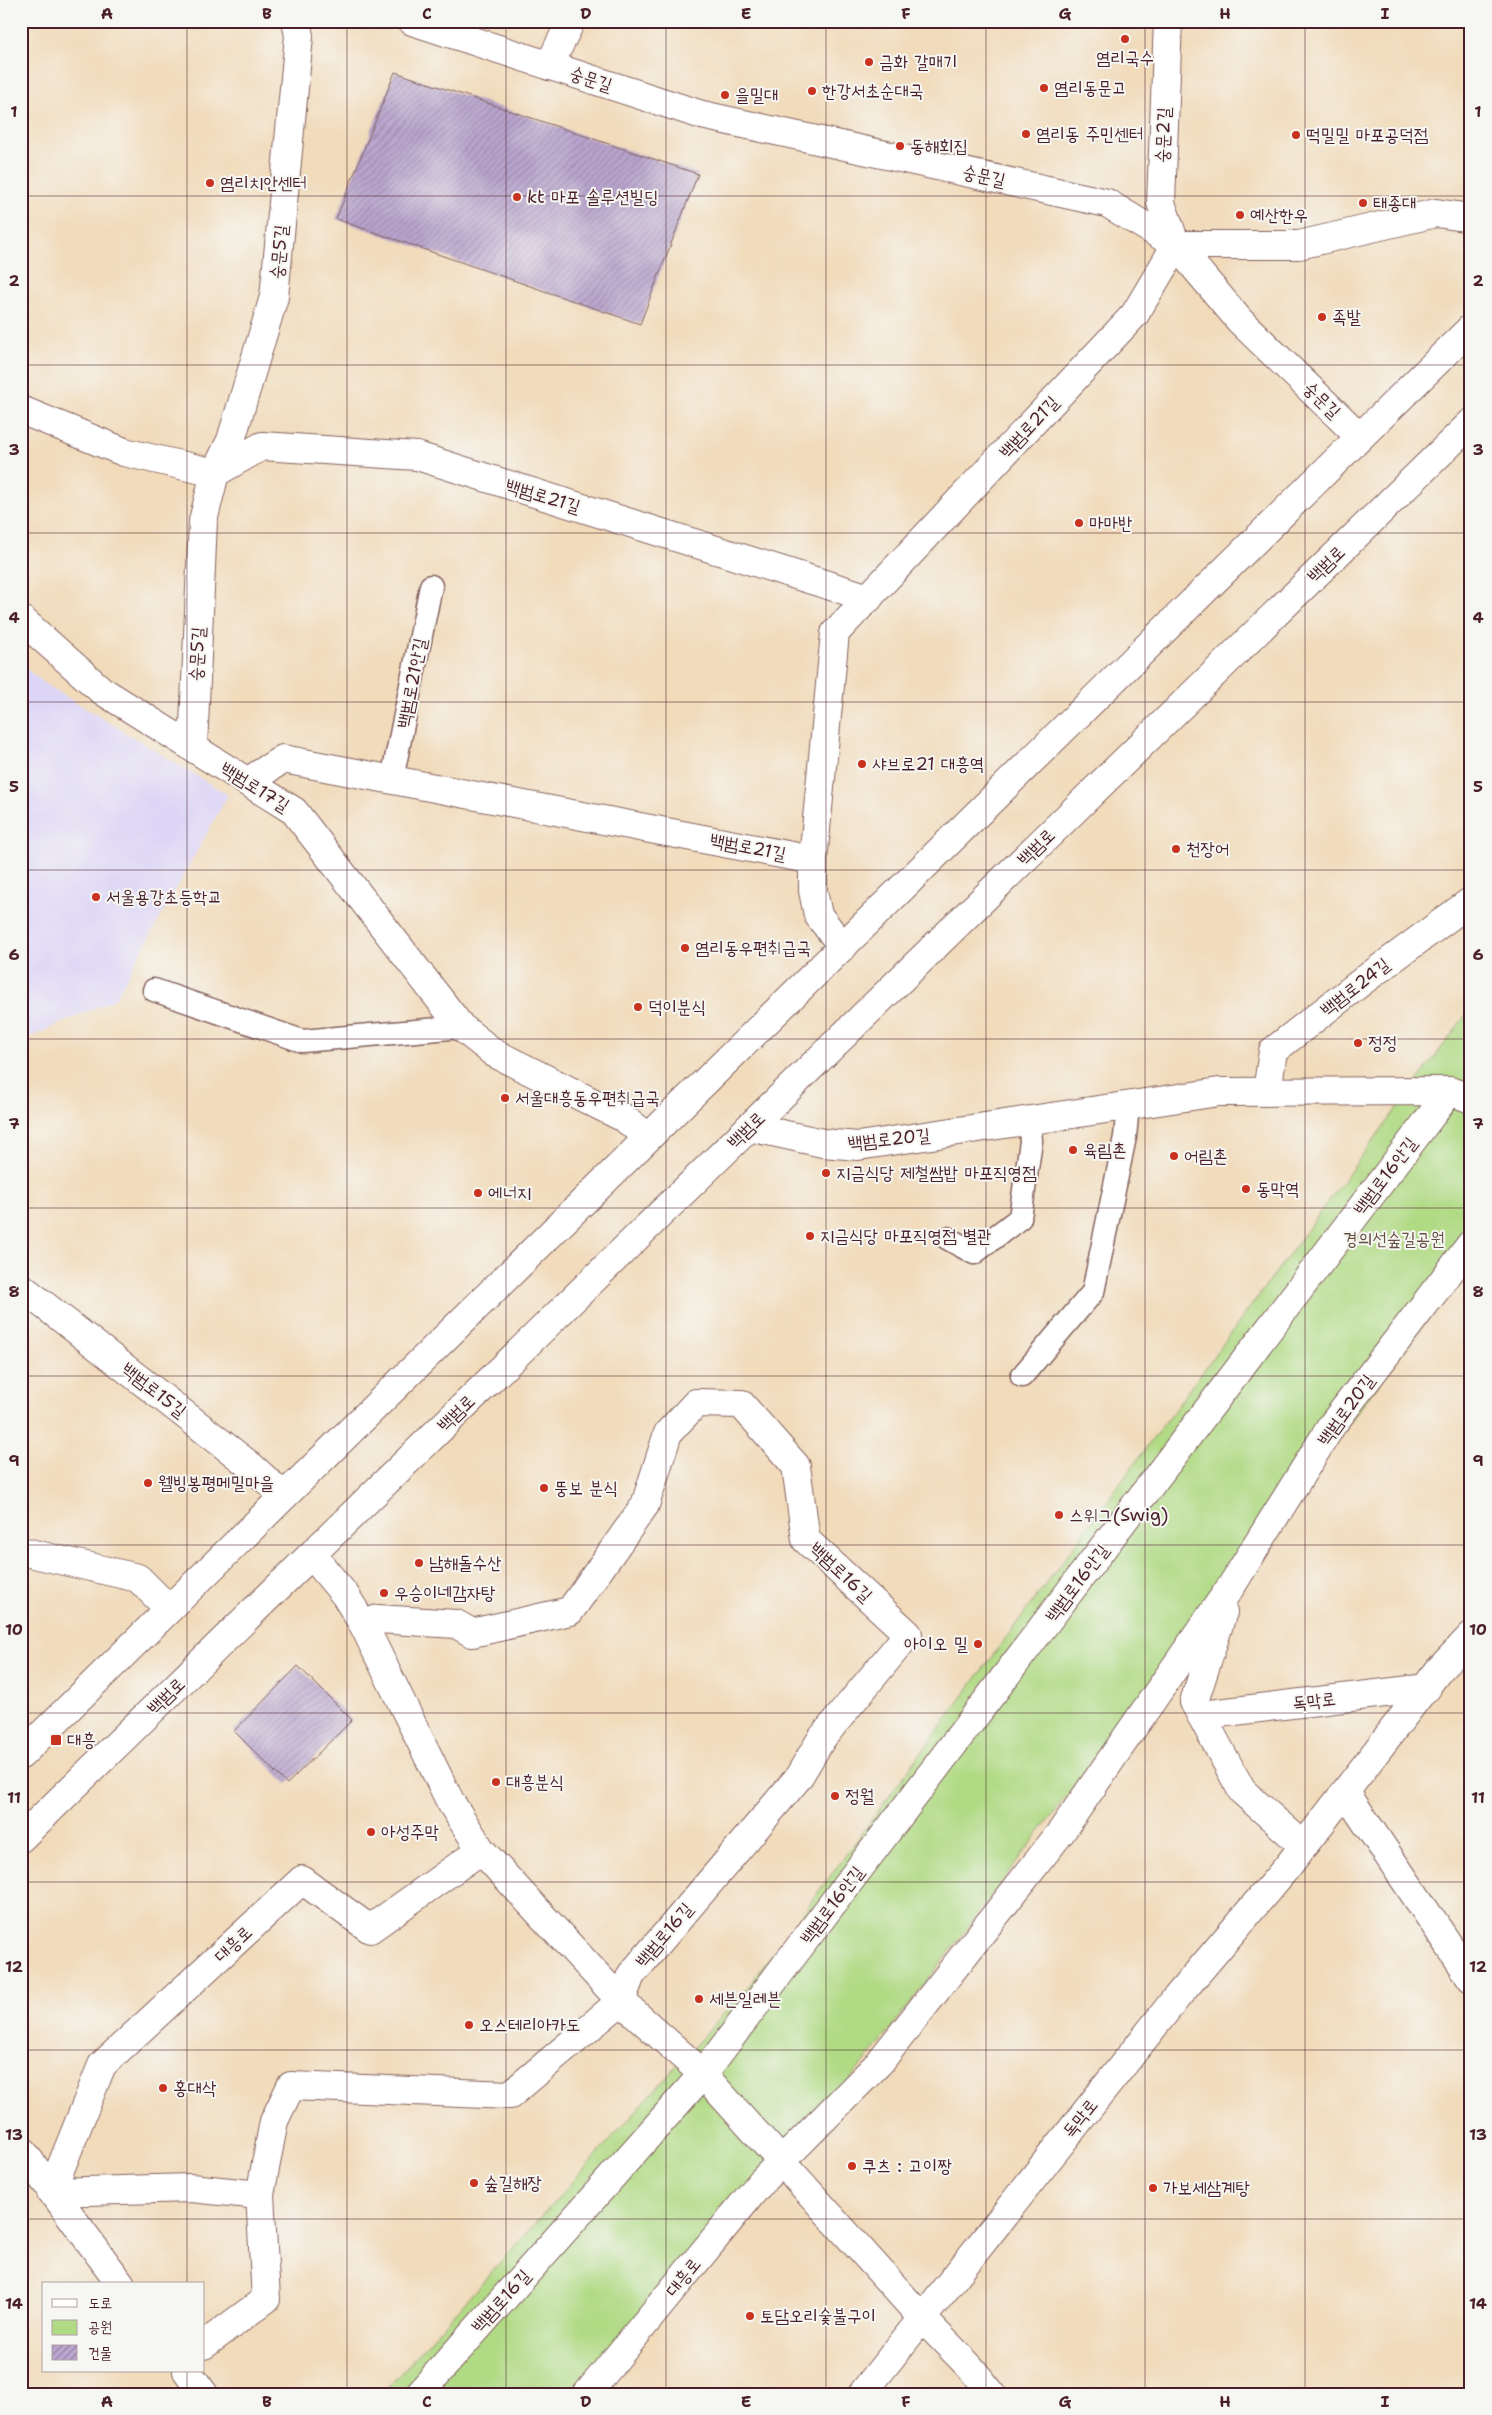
<svg xmlns="http://www.w3.org/2000/svg" width="1492" height="2415" viewBox="0 0 1492 2415" font-family="'Shantell Sans','Poor Story',sans-serif">
  <defs>
    <pattern id="building-hatch" width="6" height="6" patternUnits="userSpaceOnUse" patternTransform="scale(1.25)"><rect width="6" height="6" fill="#b9a5ce"/><path d="M-1 1l2-2M0 6l6-6M5 7l2-2" fill="none" stroke="#9886a7"/></pattern>
  </defs>
  <rect width="100%" height="100%" fill="#f6f6f2"/>
  <filter id="ink" filterUnits="userSpaceOnUse"><feTurbulence type="fractalNoise" baseFrequency=".02" numOctaves="2"/><feDisplacementMap in="SourceGraphic" scale="10" xChannelSelector="R" yChannelSelector="G"/><feConvolveMatrix kernelMatrix="1 2 1 2 8 2 1 2 1" color-interpolation-filters="sRGB"/></filter>
  <filter id="wash" filterUnits="userSpaceOnUse"><feTurbulence type="fractalNoise" baseFrequency=".0096" numOctaves="4" result="noise"/><feDisplacementMap in="SourceGraphic" scale="20" xChannelSelector="R" yChannelSelector="G"/><feGaussianBlur stdDeviation="1.12" result="paint"/><feColorMatrix in="noise" values="0 0 0 0 0 0 0 0 0 0 0 0 0 0 0 0 0 1.4 0 .05"/><feComposite in="paint" operator="in"/></filter>
  <g filter="url(#wash)">
    <rect width="100%" height="100%" fill="#f1dbbb"/>
    <!-- built -->
    <polygon fill="#ddd5f6" points="21,665 47,685 228,795 115,999 21,1041"/>
    <!-- green -->
    <polygon fill="#b1da85" stroke="#7e7c58" points="1471,1008 1471,1262 874,2051 584,2394 382,2394 752,1982"/>
    <g id="blocks">
      <!-- building -->
      <g fill="url(#building-hatch)">
        <polygon points="395,72 698,174 640,324 336,219"/>
        <polygon points="298,1666 352,1720 287,1784 234,1731"/>
      </g>
    </g>
  </g>
  <g filter="url(#ink)">
    <use href="#blocks" fill-opacity="0" stroke="#84615d" stroke-width="1"/>
    <g fill="none" stroke-linecap="round" stroke-linejoin="round">
      <defs>
        <g id="service">
          <polyline points="392,779 431,586"/>
          <polyline points="154,990 302,1041 461,1027"/>
          <polyline points="947,1238 974,1253 1020,1218 1031,1141 1029,1120"/>
          <polyline points="1022,1376 1093,1292 1125,1137 1128,1106"/>
        </g>
        <g id="minor">
          <polyline points="412,21 702,115 1107,203 1176,245 1240,321 1360,437"/>
          <polyline points="1168,21 1161,203 1176,245"/>
          <polyline points="549,66 571,21"/>
          <polyline points="1176,245 1299,245 1436,213 1471,218"/>
          <polyline points="21,410 124,452 215,473"/>
          <polyline points="215,473 262,446 417,456 869,598"/>
          <polyline points="21,619 101,690 294,811 461,1027 494,1053 624,1118 648,1137"/>
          <polyline points="193,748 203,521 215,473 231,440 274,297 299,36 296,21"/>
          <polyline points="247,782 283,759 813,860"/>
          <polyline points="843,947 818,915 813,891 813,860 835,633 1135,314 1176,245"/>
          <polyline points="1267,1092 1273,1051 1364,980 1471,901"/>
          <polyline points="749,1127 823,1143 858,1146 1219,1092 1450,1091 1471,1099"/>
          <polyline points="21,1287 252,1467 284,1496"/>
          <polyline points="21,1551 138,1578 169,1609"/>
          <polyline points="312,1555 345,1595 363,1624 450,1801 481,1850 621,2001 703,2074 922,2318 970,2367 992,2394"/>
          <polyline points="1223,1612 1194,1702 1242,1791 1304,1846"/>
          <polyline points="1201,1715 1427,1688"/>
          <polyline points="1346,1793 1471,1978"/>
          <polyline points="260,2195 191,2188 51,2192 102,2065 302,1880 370,1929 481,1850"/>
          <polyline points="204,2345 266,2299 260,2195 274,2121 291,2086 510,2095 621,2001 631,1975 798,1778 822,1738 908,1634 806,1540 796,1466 741,1404 696,1403 668,1433 645,1505 570,1611 472,1633 456,1624 378,1619 363,1624"/>
          <polyline points="419,2394 703,2074 1450,1091"/>
          <polyline points="587,2394 762,2181 879,2063 1061,1832 1232,1585 1332,1425 1471,1244"/>
        </g>
        <g id="secondary">
          <polyline points="21,1755 1471,328"/>
          <polyline points="21,1838 1471,423"/>
          <polyline points="21,2149 121,2284"/>
          <polyline points="187,2371 204,2394"/>
          <polyline points="862,2394 1177,1997 1288,1866 1439,1670 1471,1636"/>
        </g>
      </defs>
      <!-- service casing -->
      <use href="#service" stroke="#84615d" stroke-width="25"/>
      <!-- minor casing -->
      <use href="#minor" stroke="#84615d" stroke-width="30"/>
      <!-- secondary casing -->
      <use href="#secondary" stroke="#84615d" stroke-width="30"/>
      <!-- service -->
      <use href="#service" stroke="#fff" stroke-width="22"/>
      <!-- minor -->
      <use href="#minor" stroke="#fff" stroke-width="28"/>
      <!-- secondary -->
      <use href="#secondary" stroke="#fff" stroke-width="28"/>
    </g>
  </g>
  <!-- grid -->
  <path fill="none" stroke="#4a1f2b" stroke-width="1" stroke-opacity="0.55" d="M187,21V2284M347,21V2394M506,21V2394M666,21V2394M826,21V2394M986,21V2394M1145,21V2394M1305,21V2394M21,196H1471M21,365H1471M21,533H1471M21,702H1471M21,870H1471M21,1039H1471M21,1208H1471M21,1376H1471M21,1545H1471M21,1713H1471M21,1882H1471M21,2050H1471M21,2219H1471M187,2371V2394"/>
  <!-- markers -->
  <g fill="#c8321e" stroke="#f6f6f2" stroke-width="2">
    <circle cx="1125" cy="39" r="5"/>
    <circle cx="869" cy="62" r="5"/>
    <circle cx="1044" cy="88" r="5"/>
    <circle cx="812" cy="91" r="5"/>
    <circle cx="725" cy="95" r="5"/>
    <circle cx="1026" cy="134" r="5"/>
    <circle cx="1296" cy="135" r="5"/>
    <circle cx="900" cy="146" r="5"/>
    <circle cx="210" cy="183" r="5"/>
    <circle cx="517" cy="197" r="5"/>
    <circle cx="1363" cy="203" r="5"/>
    <circle cx="1240" cy="215" r="5"/>
    <circle cx="1322" cy="317" r="5"/>
    <circle cx="1079" cy="523" r="5"/>
    <circle cx="862" cy="764" r="5"/>
    <circle cx="1176" cy="849" r="5"/>
    <circle cx="96" cy="897" r="5"/>
    <circle cx="685" cy="948" r="5"/>
    <circle cx="638" cy="1007" r="5"/>
    <circle cx="1358" cy="1043" r="5"/>
    <circle cx="505" cy="1098" r="5"/>
    <circle cx="1073" cy="1150" r="5"/>
    <circle cx="1174" cy="1156" r="5"/>
    <circle cx="826" cy="1173" r="5"/>
    <circle cx="1246" cy="1189" r="5"/>
    <circle cx="478" cy="1193" r="5"/>
    <circle cx="810" cy="1236" r="5"/>
    <circle cx="148" cy="1483" r="5"/>
    <circle cx="544" cy="1488" r="5"/>
    <circle cx="1059" cy="1515" r="5"/>
    <circle cx="419" cy="1563" r="5"/>
    <circle cx="384" cy="1593" r="5"/>
    <circle cx="978" cy="1644" r="5"/>
    <rect x="50" y="1734" width="12" height="12" rx="2.5"/>
    <circle cx="496" cy="1782" r="5"/>
    <circle cx="835" cy="1796" r="5"/>
    <circle cx="371" cy="1832" r="5"/>
    <circle cx="699" cy="1999" r="5"/>
    <circle cx="469" cy="2025" r="5"/>
    <circle cx="163" cy="2088" r="5"/>
    <circle cx="852" cy="2166" r="5"/>
    <circle cx="474" cy="2183" r="5"/>
    <circle cx="1153" cy="2188" r="5"/>
    <circle cx="750" cy="2316" r="5"/>
  </g>
  <g text-anchor="middle" dominant-baseline="central" stroke-width="4" stroke-linejoin="round" paint-order="stroke">
    <!-- poi labels -->
    <g font-size="18" fill="#4a1f2b" stroke="#f6f6f2" text-anchor="start">
      <text x="1125" y="58" text-anchor="middle">염리국수</text>
      <text x="879" y="62">금화 갈매기</text>
      <text x="1054" y="88">염리동문고</text>
      <text x="822" y="91">한강서초순대국</text>
      <text x="735" y="95">을밀대</text>
      <text x="1036" y="134">염리동 주민센터</text>
      <text x="1306" y="135">떡밀밀 마포공덕점</text>
      <text x="910" y="146">동해회집</text>
      <text x="220" y="183">염리치안센터</text>
      <text x="527" y="197">kt 마포 솔루션빌딩</text>
      <text x="1373" y="203">태종대</text>
      <text x="1250" y="215">예산한우</text>
      <text x="1332" y="317">족발</text>
      <text x="1089" y="523">마마반</text>
      <text x="872" y="764">샤브로21 대흥역</text>
      <text x="1186" y="849">천장어</text>
      <text x="106" y="897">서울용강초등학교</text>
      <text x="695" y="948">염리동우편취급국</text>
      <text x="648" y="1007">덕이분식</text>
      <text x="1368" y="1043">정정</text>
      <text x="515" y="1098">서울대흥동우편취급국</text>
      <text x="1083" y="1150">육림촌</text>
      <text x="1184" y="1156">어림촌</text>
      <text x="836" y="1173">지금식당 제철쌈밥 마포직영점</text>
      <text x="1256" y="1189">동막역</text>
      <text x="488" y="1193">에너지</text>
      <text x="820" y="1236">지금식당 마포직영점 별관</text>
      <text x="158" y="1483">웰빙봉평메밀마을</text>
      <text x="554" y="1488">뚱보 분식</text>
      <text x="1069" y="1515">스위그(Swig)</text>
      <text x="429" y="1563">남해돌수산</text>
      <text x="394" y="1593">우승이네감자탕</text>
      <text x="968" y="1644" text-anchor="end">아이오 밀</text>
      <text x="67" y="1740">대흥</text>
      <text x="506" y="1782">대흥분식</text>
      <text x="845" y="1796">정월</text>
      <text x="381" y="1832">아성주막</text>
      <text x="709" y="1999">세븐일레븐</text>
      <text x="479" y="2025">오스테리아카도</text>
      <text x="173" y="2088">홍대삭</text>
      <text x="862" y="2166">쿠츠 : 고이짱</text>
      <text x="484" y="2183">숲길해장</text>
      <text x="1163" y="2188">가보세삼계탕</text>
      <text x="760" y="2316">토담오리숯불구이</text>
    </g>
    <!-- street labels -->
    <g font-size="18" fill="#4a1f2b" stroke="#f6f6f2">
      <text transform="translate(591 79) rotate(18)">숭문길</text>
      <text transform="translate(1163 135) rotate(-88)">숭문2길</text>
      <text transform="translate(984 176) rotate(12)">숭문길</text>
      <text transform="translate(279 252) rotate(-85)">숭문5길</text>
      <text transform="translate(1322 400) rotate(44)">숭문길</text>
      <text transform="translate(1029 427) rotate(-47)">백범로21길</text>
      <text transform="translate(543 496) rotate(17)">백범로21길</text>
      <text transform="translate(1326 564) rotate(-44)">백범로</text>
      <text transform="translate(197 654) rotate(-87)">숭문5길</text>
      <text transform="translate(412 683) rotate(-79)">백범로21안길</text>
      <text transform="translate(255 787) rotate(32)">백범로17길</text>
      <text transform="translate(748 847) rotate(11)">백범로21길</text>
      <text transform="translate(1036 847) rotate(-44)">백범로</text>
      <text transform="translate(1355 987) rotate(-38)">백범로24길</text>
      <text transform="translate(746 1130) rotate(-44)">백범로</text>
      <text transform="translate(889 1139) rotate(-6)">백범로20길</text>
      <text transform="translate(1385 1176) rotate(-53)">백범로16안길</text>
      <text transform="translate(154 1390) rotate(38)">백범로15길</text>
      <text transform="translate(1346 1410) rotate(-54)">백범로20길</text>
      <text transform="translate(456 1413) rotate(-44)">백범로</text>
      <text transform="translate(841 1572) rotate(43)">백범로16길</text>
      <text transform="translate(1077 1583) rotate(-53)">백범로16안길</text>
      <text transform="translate(166 1696) rotate(-44)">백범로</text>
      <text transform="translate(1314 1701) rotate(-7)">독막로</text>
      <text transform="translate(832 1905) rotate(-53)">백범로16안길</text>
      <text transform="translate(664 1935) rotate(-50)">백범로16길</text>
      <text transform="translate(233 1944) rotate(-43)">대흥로</text>
      <text transform="translate(1080 2118) rotate(-51)">독막로</text>
      <text transform="translate(683 2277) rotate(-51)">대흥로</text>
      <text transform="translate(501 2301) rotate(-48)">백범로16길</text>
    </g>
    <!-- park labels -->
    <g font-size="18" fill="#644e42" stroke="#f6f6f2">
      <text x="1394" y="1239">경의선숲길공원</text>
    </g>
  </g>
  <!-- margin -->
  <rect width="1492" height="2415" fill="none" stroke="#f6f6f2" stroke-width="55"/>
  <!-- legend -->
  <rect x="42" y="2282" width="162" height="90" fill="#f6f6f2" stroke="#b1a0a2"/>
  <rect x="52" y="2299" width="25" height="8" fill="#ffffff" stroke="#b1a0a2"/>
  <text x="88" y="2308" font-size="15" fill="#4a1f2b">도로</text>
  <rect x="52" y="2320" width="25" height="15" fill="#b1da85" stroke="#b1a0a2"/>
  <text x="88" y="2332" font-size="15" fill="#4a1f2b">공원</text>
  <rect x="52" y="2345" width="25" height="15" fill="url(#building-hatch)" stroke="#b1a0a2"/>
  <text x="88" y="2358" font-size="15" fill="#4a1f2b">건물</text>
  <rect x="28" y="28" width="1436" height="2360" fill="none" stroke="#4a1f2b" stroke-width="2"/>
  <g font-size="16" text-anchor="middle" font-weight="bold" fill="#4a1f2b">
    <text x="107" y="19">A</text>
    <text x="267" y="19">B</text>
    <text x="427" y="19">C</text>
    <text x="586" y="19">D</text>
    <text x="746" y="19">E</text>
    <text x="906" y="19">F</text>
    <text x="1065" y="19">G</text>
    <text x="1225" y="19">H</text>
    <text x="1385" y="19">I</text>
    <text x="14" y="117">1</text>
    <text x="1478" y="117">1</text>
    <text x="14" y="286">2</text>
    <text x="1478" y="286">2</text>
    <text x="14" y="455">3</text>
    <text x="1478" y="455">3</text>
    <text x="14" y="623">4</text>
    <text x="1478" y="623">4</text>
    <text x="14" y="792">5</text>
    <text x="1478" y="792">5</text>
    <text x="14" y="960">6</text>
    <text x="1478" y="960">6</text>
    <text x="14" y="1129">7</text>
    <text x="1478" y="1129">7</text>
    <text x="14" y="1297">8</text>
    <text x="1478" y="1297">8</text>
    <text x="14" y="1466">9</text>
    <text x="1478" y="1466">9</text>
    <text x="14" y="1635">10</text>
    <text x="1478" y="1635">10</text>
    <text x="14" y="1803">11</text>
    <text x="1478" y="1803">11</text>
    <text x="14" y="1972">12</text>
    <text x="1478" y="1972">12</text>
    <text x="14" y="2140">13</text>
    <text x="1478" y="2140">13</text>
    <text x="14" y="2309">14</text>
    <text x="1478" y="2309">14</text>
    <text x="107" y="2407">A</text>
    <text x="267" y="2407">B</text>
    <text x="427" y="2407">C</text>
    <text x="586" y="2407">D</text>
    <text x="746" y="2407">E</text>
    <text x="906" y="2407">F</text>
    <text x="1065" y="2407">G</text>
    <text x="1225" y="2407">H</text>
    <text x="1385" y="2407">I</text>
  </g>
</svg>
